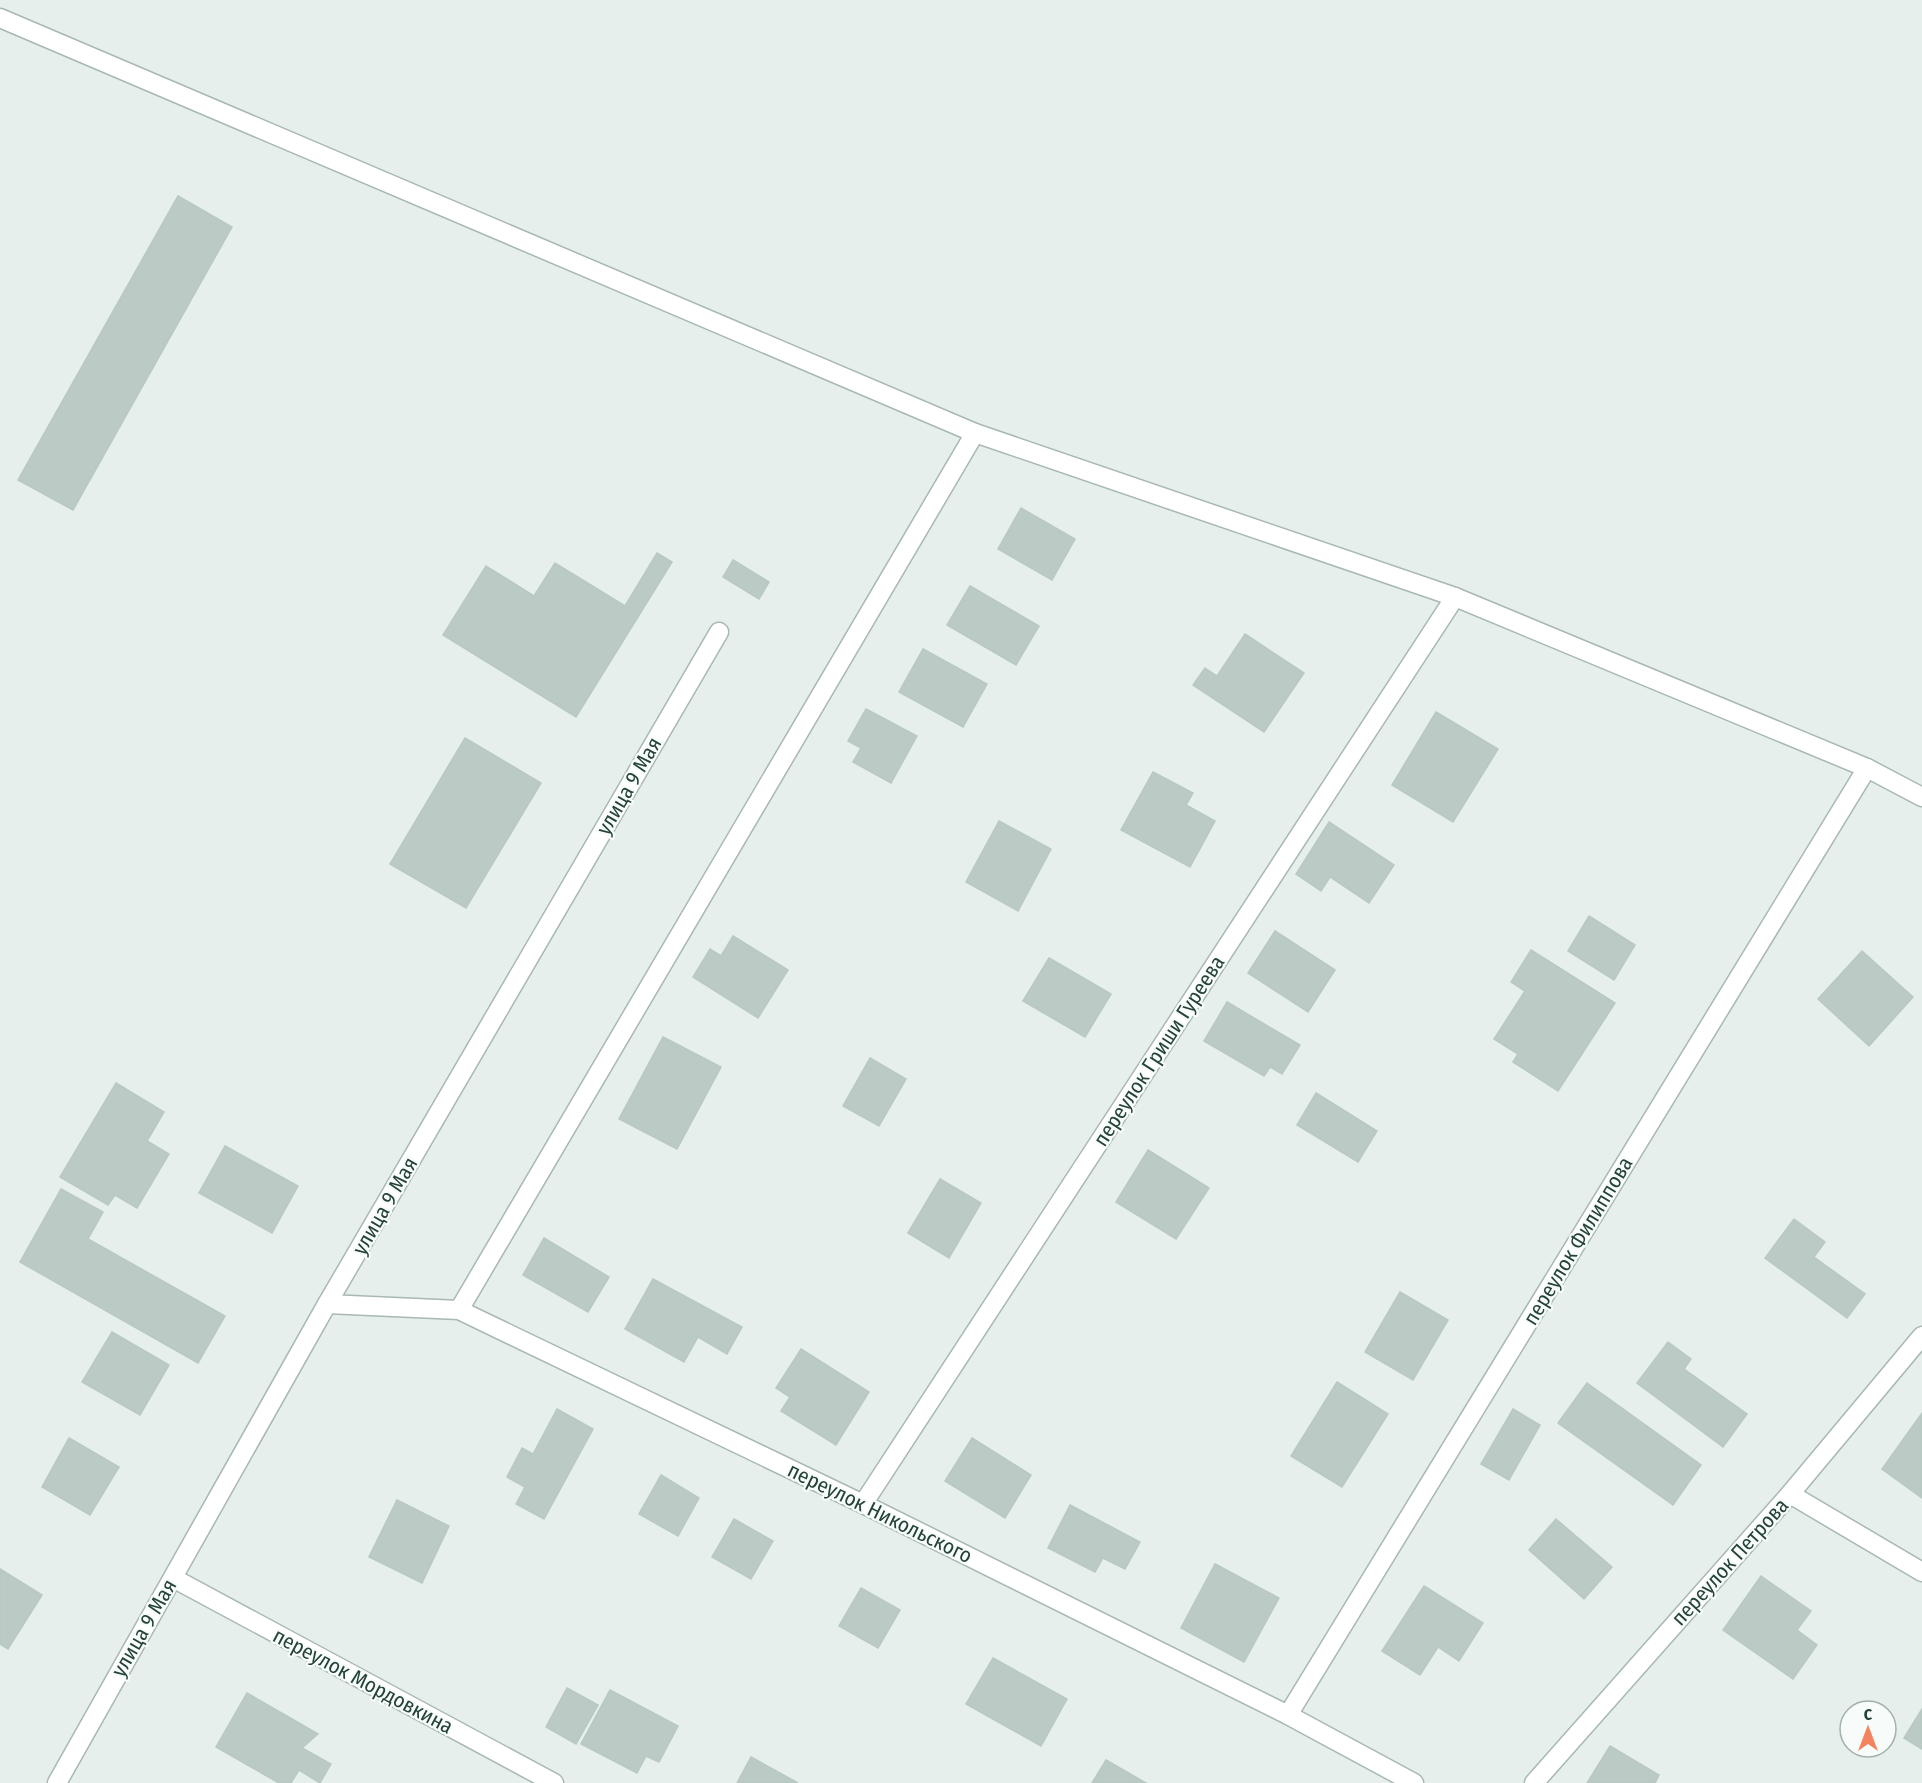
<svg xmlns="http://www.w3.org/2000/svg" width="1922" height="1783" viewBox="0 0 1922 1783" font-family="'Fira Sans Condensed',sans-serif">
  <rect width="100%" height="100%" fill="#e6efeb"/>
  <!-- building -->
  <g fill="#bbcac4" stroke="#b8c9c2" stroke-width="1.5">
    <polygon points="178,196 232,227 73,510 18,480"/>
    <polygon points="1021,508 1075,539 1052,580 998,549"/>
    <polygon points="657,553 672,562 576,717 443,635 486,566 534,596 555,563 625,606"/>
    <polygon points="733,560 769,582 759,599 723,577"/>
    <polygon points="970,586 1039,626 1016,665 947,625"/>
    <polygon points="1245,634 1304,673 1264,732 1193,685 1205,668 1217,676"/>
    <polygon points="923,649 987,684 963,727 899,692"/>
    <polygon points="866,709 917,736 891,783 853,762 861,748 848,741"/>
    <polygon points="1436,712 1498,749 1453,822 1392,785"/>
    <polygon points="465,738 541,783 466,908 390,864"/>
    <polygon points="1153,772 1193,793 1186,805 1215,821 1190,867 1121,830"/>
    <polygon points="999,821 1051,849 1018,911 966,882"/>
    <polygon points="1329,822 1394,865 1369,903 1330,877 1321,891 1296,874"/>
    <polygon points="1589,916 1635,945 1614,980 1568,951"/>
    <polygon points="1275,931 1335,970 1308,1012 1248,973"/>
    <polygon points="733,936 788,970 758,1018 693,977 710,949 721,956"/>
    <polygon points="1531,950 1615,1003 1558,1091 1513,1062 1518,1054 1494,1039 1525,991 1511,982"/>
    <polygon points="1862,951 1913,997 1869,1046 1818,999"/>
    <polygon points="1049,958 1111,994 1085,1037 1023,1001"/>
    <polygon points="1227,1002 1300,1045 1282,1074 1270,1067 1264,1076 1204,1041"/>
    <polygon points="663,1037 721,1067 677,1149 619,1119"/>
    <polygon points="870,1058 906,1079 879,1126 843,1106"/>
    <polygon points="116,1083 164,1112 147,1141 169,1154 137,1208 115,1195 108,1205 60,1177"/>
    <polygon points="1316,1093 1377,1131 1358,1162 1297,1125"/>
    <polygon points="225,1146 298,1186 272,1233 199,1193"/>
    <polygon points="1148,1150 1209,1188 1176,1239 1116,1202"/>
    <polygon points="940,1179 981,1203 949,1258 908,1233"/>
    <polygon points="61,1189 103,1212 88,1239 225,1316 198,1363 20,1262"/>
    <polygon points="1794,1219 1825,1242 1814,1257 1865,1294 1847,1318 1765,1258"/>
    <polygon points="544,1238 609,1277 588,1312 523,1275"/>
    <polygon points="653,1279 742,1327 727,1354 698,1337 684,1362 625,1329"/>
    <polygon points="1400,1292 1448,1320 1413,1380 1365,1352"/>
    <polygon points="112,1332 169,1365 140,1415 82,1382"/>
    <polygon points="1668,1342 1691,1359 1684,1369 1747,1414 1723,1447 1637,1383"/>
    <polygon points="801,1349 869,1392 836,1445 781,1411 790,1397 776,1388"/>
    <polygon points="1337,1382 1388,1414 1342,1487 1291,1456"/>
    <polygon points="1587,1383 1701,1465 1673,1505 1558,1423"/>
    <polygon points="557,1409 593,1429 544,1519 516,1504 525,1487 507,1477 522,1448 533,1454"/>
    <polygon points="1513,1409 1540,1425 1509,1480 1481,1464"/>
    <polygon points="1922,1413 1922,1498 1882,1469"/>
    <polygon points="69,1438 119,1467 90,1515 42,1487"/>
    <polygon points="972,1438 1031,1475 1005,1518 945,1481"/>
    <polygon points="661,1475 699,1498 678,1536 639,1514"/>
    <polygon points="397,1500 449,1526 422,1583 369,1557"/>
    <polygon points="1070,1505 1140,1542 1125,1569 1103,1558 1095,1572 1048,1548"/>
    <polygon points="734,1519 773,1541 751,1579 712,1557"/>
    <polygon points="1556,1519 1612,1567 1584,1599 1529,1550"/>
    <polygon points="1215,1564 1279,1598 1244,1662 1181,1628"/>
    <polygon points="0,1569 42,1595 8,1649 0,1644"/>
    <polygon points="1761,1576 1811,1611 1797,1630 1817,1645 1793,1679 1723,1630"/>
    <polygon points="1424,1586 1483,1623 1459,1661 1438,1647 1420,1675 1382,1651"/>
    <polygon points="861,1588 900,1610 878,1648 839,1626"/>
    <polygon points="993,1658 1067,1699 1041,1746 966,1704"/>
    <polygon points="567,1688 598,1705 576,1744 546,1727"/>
    <polygon points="610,1690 678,1726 659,1762 646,1756 637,1773 581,1744"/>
    <polygon points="247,1693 318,1734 302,1748 331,1764 320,1783 299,1770 291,1783 279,1783 216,1747"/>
    <polygon points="1922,1709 1922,1749 1904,1738"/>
    <polygon points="1610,1746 1659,1775 1655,1783 1587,1783"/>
    <polygon points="751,1757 798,1783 737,1783"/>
    <polygon points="1106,1760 1146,1783 1092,1783"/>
  </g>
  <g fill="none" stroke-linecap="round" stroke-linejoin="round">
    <defs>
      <g id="minor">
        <polyline points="0,18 975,433 1455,597 1867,768 1922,797"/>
        <polyline points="327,1304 459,1310 863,1504 1288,1715 1414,1783"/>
        <polyline points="459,1310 975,433"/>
        <polyline points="1790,1494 1922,1572"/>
        <polyline points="863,1504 1455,597"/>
        <polyline points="173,1578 554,1783"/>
        <polyline points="1288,1715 1867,768"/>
        <polyline points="57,1783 327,1304 719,632"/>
        <polyline points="1534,1783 1790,1494 1922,1336"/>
      </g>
    </defs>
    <!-- minor casing -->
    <use href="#minor" stroke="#a8b8b2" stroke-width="21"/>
    <!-- minor -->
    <use href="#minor" stroke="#fff" stroke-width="18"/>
  </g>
  <g text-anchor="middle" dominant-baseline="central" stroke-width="4.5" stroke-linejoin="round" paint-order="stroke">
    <!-- street labels -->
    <g font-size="21" fill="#24423a" stroke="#f7fbf9">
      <text transform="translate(629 786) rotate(-60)">улица 9 Мая</text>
      <text transform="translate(1159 1051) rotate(-57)">переулок Гриши Гуреева</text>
      <text transform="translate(385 1206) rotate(-60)">улица 9 Мая</text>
      <text transform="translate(1578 1241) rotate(-59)">переулок Филиппова</text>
      <text transform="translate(880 1513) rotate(26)">переулок Никольского</text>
      <text transform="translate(1730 1562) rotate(-48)">переулок Петрова</text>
      <text transform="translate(144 1628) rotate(-60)">улица 9 Мая</text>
      <text transform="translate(363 1681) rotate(28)">переулок Мордовкина</text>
    </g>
  </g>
  <!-- north arrow -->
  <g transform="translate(1868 1729)"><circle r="28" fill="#f7fbf9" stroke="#a3b1ad" stroke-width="1.5"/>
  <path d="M0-4.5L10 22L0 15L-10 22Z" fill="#f4845f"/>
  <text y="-9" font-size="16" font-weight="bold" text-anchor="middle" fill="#24423a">С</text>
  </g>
</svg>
